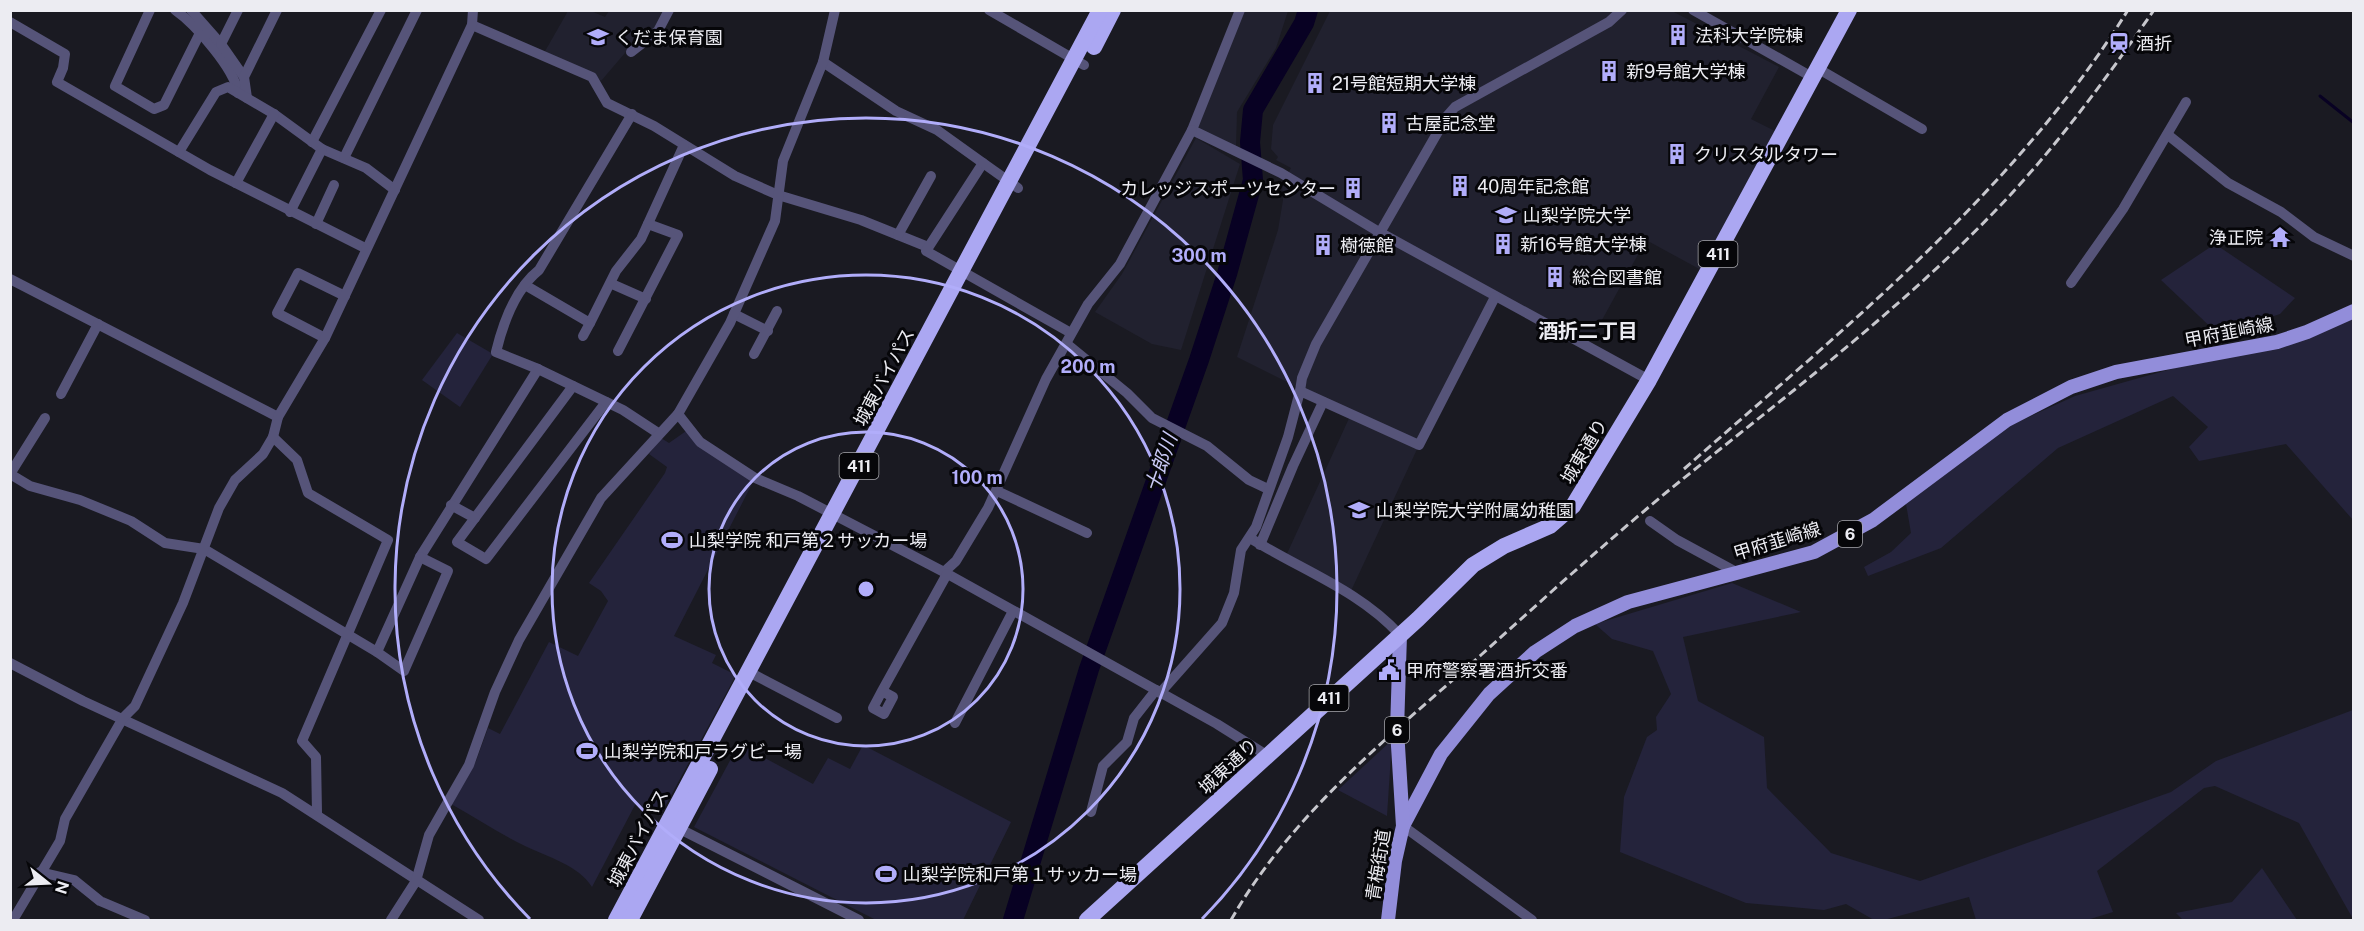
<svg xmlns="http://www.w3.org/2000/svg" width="2364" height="931" viewBox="0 0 2364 931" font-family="'Public Sans','Noto Sans JP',sans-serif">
  <rect width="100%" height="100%" fill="#1a1a22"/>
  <!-- built -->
  <g fill="#21212f">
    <polygon points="568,11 591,11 605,17 609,11 665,11 655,28 630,47 601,81 594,74 544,53"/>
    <polygon points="1244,11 1288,11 1276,48 1237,112 1236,147 1197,128"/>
    <polygon points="1330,11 1672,11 1779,67 1751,119 1775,131 1703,271 1646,240 1591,340 1496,297 1419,445 1350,593 1285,558 1351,414 1237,357 1278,230 1283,200 1282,184 1291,168 1276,160 1278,157 1271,149 1273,125"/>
    <polygon points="1196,138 1240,164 1181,350 1152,344 1095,312 1122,274"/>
  </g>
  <!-- green -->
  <g fill="#24233b">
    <polygon points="2215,244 2295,298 2280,314 2218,334 2161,280"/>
    <polygon points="2353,318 2353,520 2286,444 2199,461 2189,447 2208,427 2173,396 2058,448 1941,548 1868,576 1864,567 1891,552 1911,533 1906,504 2009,426 2075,396"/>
    <polygon points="457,333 493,354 460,407 422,380"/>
    <path d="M689,429L755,478L674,636L716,655L712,663L736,675L660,816L636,803L592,887C578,865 548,857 525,846C500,834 476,818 451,804L476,761L488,728L500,734L549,642L578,656L608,601L601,591L589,583L665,473L667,467L649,454L661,438L669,443Z"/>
    <polygon points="1732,583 1801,612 1683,637 1698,701 1764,737 1767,788 1831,853 1920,881 2171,792 2216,761 2353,710 2353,919 2299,823 2215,786 2204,788 2097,871 2113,912 2087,920 1976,920 1969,897 1884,920 1874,920 1846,904 1824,910 1746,903 1620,852 1624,797 1647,737 1657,730 1656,717 1671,694 1653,651 1612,639 1595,624"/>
    <polygon points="1392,740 1387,816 1338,790"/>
    <polygon points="739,744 813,784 828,758 850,769 863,745 1011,822 963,920 876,920 694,827"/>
    <polygon points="2262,868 2297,920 2183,920 2176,913 2232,902"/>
  </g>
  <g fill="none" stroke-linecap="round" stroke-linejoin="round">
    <!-- stream -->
    <polyline stroke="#080123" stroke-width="3" points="2320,96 2354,123"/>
    <!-- river -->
    <polyline stroke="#080123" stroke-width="20" points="1013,920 1089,669 1199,360 1227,274 1253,180 1250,142 1253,110 1304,23 1308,10"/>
    <!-- minor -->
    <g stroke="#565479" stroke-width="10">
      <polyline points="150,10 115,86 154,109 164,105 199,35"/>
      <path d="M175,10C195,24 235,69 238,93"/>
      <polyline points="191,10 221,44"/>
      <polyline points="238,10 221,44 244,77"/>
      <polyline points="989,10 1084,65"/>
      <polyline points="1240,10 1192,130 1281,173 1379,232 1649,380"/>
      <polyline points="1693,10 1812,77"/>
      <polyline points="10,22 65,54 63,68 57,82 210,170 365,248"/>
      <polyline points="472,25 592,77 607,103 654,126 735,176 778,195 861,220 928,247"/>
      <polyline points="631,52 658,31 669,10"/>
      <polyline points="823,62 896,111 937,130 983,163 926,251 1071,333"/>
      <polyline points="1817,68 1922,129"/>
      <polyline points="247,98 244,77 277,10"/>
      <polyline points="2168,135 2228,183 2281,212 2314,237 2354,256"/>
      <polyline points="312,142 381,10"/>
      <polyline points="179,152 216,92 228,87 274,114 322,149 366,168 395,190"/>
      <polyline points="344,158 417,10"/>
      <polyline points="983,163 1018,188"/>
      <polyline points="236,183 274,114"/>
      <polyline points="290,212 322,149"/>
      <polyline points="316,224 334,185"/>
      <polyline points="898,235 931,176"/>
      <polyline points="10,279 278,417"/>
      <polyline points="2071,283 2123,209 2186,102"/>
      <polyline points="612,284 646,299"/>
      <polyline points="525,285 590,323 616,271 641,239 684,145"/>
      <polyline points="734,314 768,331"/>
      <polyline points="583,336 590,323"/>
      <polyline points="325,338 277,313 298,273 345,296"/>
      <polyline points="1067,344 1127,393 1152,418 1207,446 1249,480 1268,489"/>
      <polyline points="618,351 678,235 648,224"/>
      <polyline points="754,354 777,311"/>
      <path d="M538,369L496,352C503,323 515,289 539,270L632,114"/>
      <polyline points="573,386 457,542 486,559 606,402"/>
      <polyline points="1300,391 1302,378 1316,344 1447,116 1455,107 1609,22 1622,10"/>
      <polyline points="61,394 98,324"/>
      <polyline points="678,414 700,442 755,478 798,496 944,572 1217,724 1268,756"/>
      <polyline points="273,437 297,460 308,493 388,540 302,741 316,757 317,813"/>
      <polyline points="10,474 30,486 80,500 131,521 165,543 204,549 377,652 420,557 538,369 623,410 658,433"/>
      <polyline points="10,474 45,418"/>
      <polyline points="997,491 1087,533"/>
      <polyline points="451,505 475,518"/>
      <polyline points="1650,521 1677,540 1736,572"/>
      <path d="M1250,538C1301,570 1359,590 1400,635"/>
      <polyline points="1260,545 1293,466 1323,402"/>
      <polyline points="944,572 956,561 988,508 1046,379 1088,304 1120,264 1192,130"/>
      <polyline points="377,652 404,671 448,571 420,557"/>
      <polyline points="10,663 83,701 282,793 479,920"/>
      <polyline points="749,672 837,718"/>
      <polyline points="882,691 893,697 884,714 873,708 882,691 947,574"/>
      <polyline points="1160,693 1222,623 1234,593 1241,550 1256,527 1288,437 1300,391 1419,445 1495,297"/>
      <polyline points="955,723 1013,611"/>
      <polyline points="1091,812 1103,766 1127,742 1134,718 1156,690"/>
      <polyline points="674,826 859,920"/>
      <polyline points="1403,826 1532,920"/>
      <polyline points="40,872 74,880 100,901 145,920"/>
      <polyline points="13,920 60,841 65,819 123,718 135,706 183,603 219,508 235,480 263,454 273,437 278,417 325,338 472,25 473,10"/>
      <polyline points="391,920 416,881 429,835 469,765 495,692 519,640 601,498 678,414 730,323 775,221 783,161 823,62 835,10"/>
    </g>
    <!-- major -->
    <g stroke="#928dda" stroke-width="14">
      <polyline points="1403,826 1441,754 1489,694 1535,652 1575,626 1628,602 1814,552 1873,520 2007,420 2071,387 2116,372 2277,342 2307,332 2354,311"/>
      <polyline points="1388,920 1395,861 1403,826 1397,730 1400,635"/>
    </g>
    <!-- highway -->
    <g stroke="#aba7f2" stroke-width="16">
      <polyline points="1094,47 1113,10"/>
      <polyline points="616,920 1100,10"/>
      <polyline points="630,920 710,769"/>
      <polyline points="1087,920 1418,619 1473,565 1504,546 1550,526 1573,506 1649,380 1849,10"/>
    </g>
    <!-- rail -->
    <g stroke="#c7c7cd" stroke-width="3" stroke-dasharray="9 4.5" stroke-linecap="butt">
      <path d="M1684,469C1843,329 2014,193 2128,10"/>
      <path d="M1231,920C1292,813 1390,736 1481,655C1542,600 1604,544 1668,491C1779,401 1896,314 1996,210C2055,149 2105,80 2154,10"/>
    </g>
  </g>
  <!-- distance rings -->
  <g fill="none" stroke="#b1adfa" stroke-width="3">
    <circle cx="866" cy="589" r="157"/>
    <circle cx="866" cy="589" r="314"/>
    <path d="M530 919A471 471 0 1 1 1202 919"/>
  </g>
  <!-- icons -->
  <defs>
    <symbol id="building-bare" viewBox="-9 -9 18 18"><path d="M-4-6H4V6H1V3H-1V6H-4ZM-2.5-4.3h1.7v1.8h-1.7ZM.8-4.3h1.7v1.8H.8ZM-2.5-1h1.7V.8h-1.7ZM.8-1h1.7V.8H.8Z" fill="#b1adfa" stroke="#060609" stroke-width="2.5" paint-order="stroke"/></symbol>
    <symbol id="school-bare" viewBox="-9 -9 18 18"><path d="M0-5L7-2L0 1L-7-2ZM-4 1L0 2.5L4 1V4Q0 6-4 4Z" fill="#b1adfa" stroke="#060609" stroke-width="2.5" paint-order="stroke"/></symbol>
    <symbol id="station-bare" viewBox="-9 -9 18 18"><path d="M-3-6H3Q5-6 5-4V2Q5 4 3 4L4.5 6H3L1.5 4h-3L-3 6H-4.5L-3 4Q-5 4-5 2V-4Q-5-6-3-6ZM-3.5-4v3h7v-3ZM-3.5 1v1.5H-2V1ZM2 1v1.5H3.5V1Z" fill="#b1adfa" stroke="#060609" stroke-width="2.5" paint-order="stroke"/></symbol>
    <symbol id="university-bare" viewBox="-9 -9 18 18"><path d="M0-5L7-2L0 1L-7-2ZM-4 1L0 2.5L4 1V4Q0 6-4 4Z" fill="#b1adfa" stroke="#060609" stroke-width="2.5" paint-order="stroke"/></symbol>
    <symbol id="temple-bare" viewBox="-9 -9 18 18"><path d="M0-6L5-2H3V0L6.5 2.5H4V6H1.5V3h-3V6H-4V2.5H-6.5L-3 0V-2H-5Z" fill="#b1adfa" stroke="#060609" stroke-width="2.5" paint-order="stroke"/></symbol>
    <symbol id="stadium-bare" viewBox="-9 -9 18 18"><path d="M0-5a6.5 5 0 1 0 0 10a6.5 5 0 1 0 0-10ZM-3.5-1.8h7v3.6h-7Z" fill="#b1adfa" stroke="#060609" stroke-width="2.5" paint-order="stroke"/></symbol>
    <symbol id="civic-bare" viewBox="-9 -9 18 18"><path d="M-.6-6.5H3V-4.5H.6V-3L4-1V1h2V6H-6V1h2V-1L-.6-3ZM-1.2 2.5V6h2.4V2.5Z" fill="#b1adfa" stroke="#060609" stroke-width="2.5" paint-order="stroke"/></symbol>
  </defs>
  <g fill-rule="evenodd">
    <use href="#building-bare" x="1663" y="20" width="30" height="30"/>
    <use href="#school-bare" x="583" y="22" width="30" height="30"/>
    <use href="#station-bare" x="2104" y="28" width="30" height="30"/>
    <use href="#building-bare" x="1594" y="56" width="30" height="30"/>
    <use href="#building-bare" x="1300" y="68" width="30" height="30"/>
    <use href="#building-bare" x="1374" y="108" width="30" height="30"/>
    <use href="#building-bare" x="1662" y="139" width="30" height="30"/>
    <use href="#building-bare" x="1445" y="171" width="30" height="30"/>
    <use href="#building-bare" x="1338" y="173" width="30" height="30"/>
    <use href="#university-bare" x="1491" y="200" width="30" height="30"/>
    <use href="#temple-bare" x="2265" y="222" width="30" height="30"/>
    <use href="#building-bare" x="1488" y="229" width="30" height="30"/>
    <use href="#building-bare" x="1308" y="230" width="30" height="30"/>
    <use href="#building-bare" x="1540" y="262" width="30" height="30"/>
    <use href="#school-bare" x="1344" y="495" width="30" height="30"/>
    <use href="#stadium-bare" x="657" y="525" width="30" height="30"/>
    <use href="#civic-bare" x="1374" y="655" width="30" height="30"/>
    <use href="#stadium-bare" x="572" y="736" width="30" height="30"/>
    <use href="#stadium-bare" x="871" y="859" width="30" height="30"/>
  </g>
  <g text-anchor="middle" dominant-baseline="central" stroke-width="6" stroke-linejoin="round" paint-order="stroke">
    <!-- shield labels -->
    <g fill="#060609" stroke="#a7a7ac" stroke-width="1.5">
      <rect x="1698.5" y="241" width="39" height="26" rx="4.5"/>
      <rect x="839.5" y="453" width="39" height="26" rx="4.5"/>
      <rect x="1838" y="521" width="24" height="26" rx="4.5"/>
      <rect x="1309.5" y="685" width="39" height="26" rx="4.5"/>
      <rect x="1385" y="717" width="24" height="26" rx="4.5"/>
    </g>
    <g font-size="16" font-weight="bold" fill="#ececf2">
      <text x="1718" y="254">411</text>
      <text x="859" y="466">411</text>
      <text x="1850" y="534">6</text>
      <text x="1329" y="698">411</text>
      <text x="1397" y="730">6</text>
    </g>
    <!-- poi labels -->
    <g font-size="18" fill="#ececf2" stroke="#060609" text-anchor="start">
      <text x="1695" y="35">法科大学院棟</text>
      <text x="615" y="37">くだま保育園</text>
      <text x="2136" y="43">酒折</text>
      <text x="1626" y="71">新9号館大学棟</text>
      <text x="1332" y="83">21号館短期大学棟</text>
      <text x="1406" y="123">古屋記念堂</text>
      <text x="1694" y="154">クリスタルタワー</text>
      <text x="1477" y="186">40周年記念館</text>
      <text x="1336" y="188" text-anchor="end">カレッジスポーツセンター</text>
      <text x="1523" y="215">山梨学院大学</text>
      <text x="2263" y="237" text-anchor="end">浄正院</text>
      <text x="1520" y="244">新16号館大学棟</text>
      <text x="1340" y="245">樹徳館</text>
      <text x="1572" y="277">総合図書館</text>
      <text x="1376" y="510">山梨学院大学附属幼稚園</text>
      <text x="689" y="540">山梨学院 和戸第２サッカー場</text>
      <text x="1406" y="670">甲府警察署酒折交番</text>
      <text x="604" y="751">山梨学院和戸ラグビー場</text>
      <text x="903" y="874">山梨学院和戸第１サッカー場</text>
    </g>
    <!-- street labels -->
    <g font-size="18" fill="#ececf2" stroke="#060609">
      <text transform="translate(2229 332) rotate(-11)">甲府韮崎線</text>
      <text transform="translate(884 377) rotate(-62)">城東バイパス</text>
      <text transform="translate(1584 451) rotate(-59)">城東通り</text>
      <text transform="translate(1777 541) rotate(-17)">甲府韮崎線</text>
      <text transform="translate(1228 766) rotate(-43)">城東通り</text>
      <text transform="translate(638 838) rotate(-62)">城東バイパス</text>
      <text transform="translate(1378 865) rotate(-81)">青梅街道</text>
    </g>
    <!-- neighbourhood labels -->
    <g font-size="20" font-weight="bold" fill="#ececf2" stroke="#060609">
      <text x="1588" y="331">酒折二丁目</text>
    </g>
    <!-- water labels -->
    <g font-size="20" font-style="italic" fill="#c9c9f5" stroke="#060609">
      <text transform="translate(1161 463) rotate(-71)">十郎川</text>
    </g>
  </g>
  <circle cx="866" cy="589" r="9" fill="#b1adfa" stroke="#060609" stroke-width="3"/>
  <g font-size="18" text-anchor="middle" font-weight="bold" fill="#b1adfa" stroke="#060609" stroke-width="6" stroke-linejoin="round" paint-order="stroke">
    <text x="1199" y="262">300 m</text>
    <text x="1088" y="373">200 m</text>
    <text x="977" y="484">100 m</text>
  </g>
  <!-- border -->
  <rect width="2364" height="931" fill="none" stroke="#ececf2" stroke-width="24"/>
  <!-- north arrow -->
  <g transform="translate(48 883) rotate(108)" stroke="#060609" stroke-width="4.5" paint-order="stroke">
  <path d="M0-4.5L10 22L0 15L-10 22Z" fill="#ececf2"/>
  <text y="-9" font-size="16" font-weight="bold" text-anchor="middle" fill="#ececf2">N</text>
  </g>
</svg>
